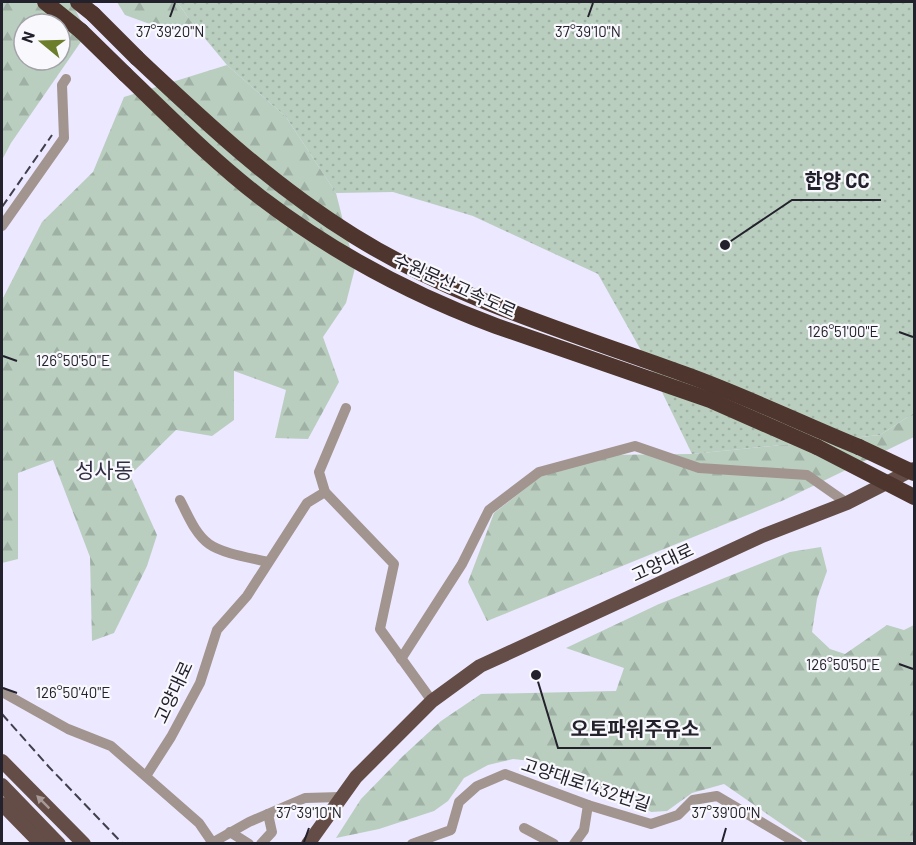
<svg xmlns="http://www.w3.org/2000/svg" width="916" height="845" viewBox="0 0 916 845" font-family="Barlow,'Noto Sans KR',sans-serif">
  <defs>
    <pattern id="grass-dots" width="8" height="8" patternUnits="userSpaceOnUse" patternTransform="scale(1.5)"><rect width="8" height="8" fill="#b9cebf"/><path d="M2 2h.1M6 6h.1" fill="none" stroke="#9fb1a4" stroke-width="1.8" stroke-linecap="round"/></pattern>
    <pattern id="forest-firs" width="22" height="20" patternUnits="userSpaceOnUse" patternTransform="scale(1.5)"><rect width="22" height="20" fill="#b9cebf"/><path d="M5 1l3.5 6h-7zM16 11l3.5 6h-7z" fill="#9fb1a4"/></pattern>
  </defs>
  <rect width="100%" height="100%" fill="#ece8ff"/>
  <!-- grass -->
  <polygon fill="url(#grass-dots)" points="177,2 914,2 914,413 880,435 692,454 647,361 598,274 473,216 393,192 336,193 286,117 227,65 193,24"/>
  <!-- forest -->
  <g fill="url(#forest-firs)" fill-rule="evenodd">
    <path d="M2,2H74L72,3L87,33L11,143L2,160ZM24,24H60V60H24Z"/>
    <polygon points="117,2 177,2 193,24 169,31 125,15"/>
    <polygon points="227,65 286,117 336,193 355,268 346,303 323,337 339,382 308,439 275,438 286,390 234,371 234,420 212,436 176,430 130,475 157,535 147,566 114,633 92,641 90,557 53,460 18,473 18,559 2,563 2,300 42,222 93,172 124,97"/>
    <polygon points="914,413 914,437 784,500 487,621 468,582 494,513 541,476 602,455 692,454 880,435"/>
    <polygon points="821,547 827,571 817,599 812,632 830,649 845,654 887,625 904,630 914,625 914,840 908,844 809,843 724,784 692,793 667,811 651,812 630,798 575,782 532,761 513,759 488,765 464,778 448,801 434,811 379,829 336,838 361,799 403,756 441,721 481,694 616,691 624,668 566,648 659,604 790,552"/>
  </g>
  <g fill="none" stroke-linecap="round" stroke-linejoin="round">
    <!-- minor -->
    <g stroke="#a2948f" stroke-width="10">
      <polyline points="2,226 64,138 62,85 66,79"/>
      <polyline points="346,408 319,472 325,492 394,564 380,629 432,701"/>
      <path d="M180,500C188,515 195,534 209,544C223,554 252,558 268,562"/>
      <polyline points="401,659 462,564 489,510 539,472 635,446 699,468 807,475 847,503"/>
      <polyline points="2,692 68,729 111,746 199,823 212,842"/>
      <polyline points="146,776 171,737 200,683 217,630 247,596 307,503 325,492"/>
      <polyline points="524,828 554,844"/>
      <polyline points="230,832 249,844"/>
      <polyline points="210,844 249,822 305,798 341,797"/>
      <polyline points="261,844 272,832 268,814"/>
      <polyline points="412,844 451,830 459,802 477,786 505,774 588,805 651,824 678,815 693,800 717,796 798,844"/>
      <polyline points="574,844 584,830 588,805"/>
    </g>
    <!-- major -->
    <g stroke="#644d46" stroke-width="14">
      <polyline points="2,761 84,844"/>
      <polyline points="2,785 59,844"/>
      <polyline points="2,804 41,844"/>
      <polyline points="308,844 356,777 432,701 480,666 762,536 847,503 914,469"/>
    </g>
    <!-- highway -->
    <g stroke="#4e352d" stroke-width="16">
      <polyline points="45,2 81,31"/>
      <polyline points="78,2 93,14"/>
      <path d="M137,58C205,122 273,186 354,236C455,299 572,333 684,374C743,395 800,423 859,447"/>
      <path d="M125,74C169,116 212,160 260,197C332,252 412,295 496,326L710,400L817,447"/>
    </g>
    <!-- rail -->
    <g stroke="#413f4b" stroke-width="2" stroke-dasharray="9 4.5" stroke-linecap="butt">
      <polyline points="2,207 52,135"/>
      <polyline points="2,714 49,767 123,844"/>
    </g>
    <!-- highway-bridge -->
    <g stroke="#4e352d" stroke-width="16">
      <polyline points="93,14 137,58"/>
      <polyline points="81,31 125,74"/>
      <polyline points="817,447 914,497"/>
      <polyline points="859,447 914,473"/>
    </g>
  </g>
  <!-- one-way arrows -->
  <defs><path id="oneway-solid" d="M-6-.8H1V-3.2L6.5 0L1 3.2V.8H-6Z" transform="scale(1.5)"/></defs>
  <use fill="#a79a98" href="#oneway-solid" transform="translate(43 802) rotate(-135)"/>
  <!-- ticks -->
  <path fill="none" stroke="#23212b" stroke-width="2" d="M170,17L175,3M588,17L593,3M899,332L913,337M3,356L17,361M899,664L913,669M3,688L17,693M304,842L309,828M722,842L726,828"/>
  <g text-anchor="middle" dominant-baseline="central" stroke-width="4.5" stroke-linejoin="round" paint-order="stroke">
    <!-- street labels -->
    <g font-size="18" fill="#23212b" stroke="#f8f8fd">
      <text transform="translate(455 285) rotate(24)">수원문산고속도로</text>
      <text transform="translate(662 562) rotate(-25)">고양대로</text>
      <text transform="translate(173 692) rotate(-65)">고양대로</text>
      <text transform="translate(586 784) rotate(18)">고양대로1432번길</text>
    </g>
    <!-- quarter labels -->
    <g font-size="21" fill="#312d42" stroke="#f8f8fd">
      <text x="104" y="469">성사동</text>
    </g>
  </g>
  <g font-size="15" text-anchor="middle" fill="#23212b" stroke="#f8f8fd" stroke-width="4.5" stroke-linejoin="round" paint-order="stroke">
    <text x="170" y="37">37°39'20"N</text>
    <text x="588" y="37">37°39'10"N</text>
    <text x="843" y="337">126°51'00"E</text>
    <text x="73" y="366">126°50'50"E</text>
    <text x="843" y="670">126°50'50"E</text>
    <text x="73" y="698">126°50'40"E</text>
    <text x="309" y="818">37°39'10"N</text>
    <text x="726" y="818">37°39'00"N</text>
  </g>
  <!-- callouts -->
  <path fill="none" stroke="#23212b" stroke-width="2" d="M725 245L792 200H881M536 675L558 748H711"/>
  <g fill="#23212b" stroke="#f8f8fd" stroke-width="2">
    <circle cx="725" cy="245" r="6"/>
    <circle cx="536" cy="675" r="6"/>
  </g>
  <g font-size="20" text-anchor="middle" font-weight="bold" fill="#23212b" stroke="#f8f8fd" stroke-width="4.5" stroke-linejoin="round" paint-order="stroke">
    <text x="837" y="188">한양 CC</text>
    <text x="635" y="736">오토파워주유소</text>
  </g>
  <!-- border -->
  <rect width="916" height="845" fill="none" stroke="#23212b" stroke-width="6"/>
  <!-- north arrow -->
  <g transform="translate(42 42) rotate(289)"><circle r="28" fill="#f8f8fd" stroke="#a3a2a9" stroke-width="1.5"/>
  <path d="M0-4.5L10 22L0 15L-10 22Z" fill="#6c7d2b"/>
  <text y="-9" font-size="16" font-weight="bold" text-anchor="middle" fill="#23212b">N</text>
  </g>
</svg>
